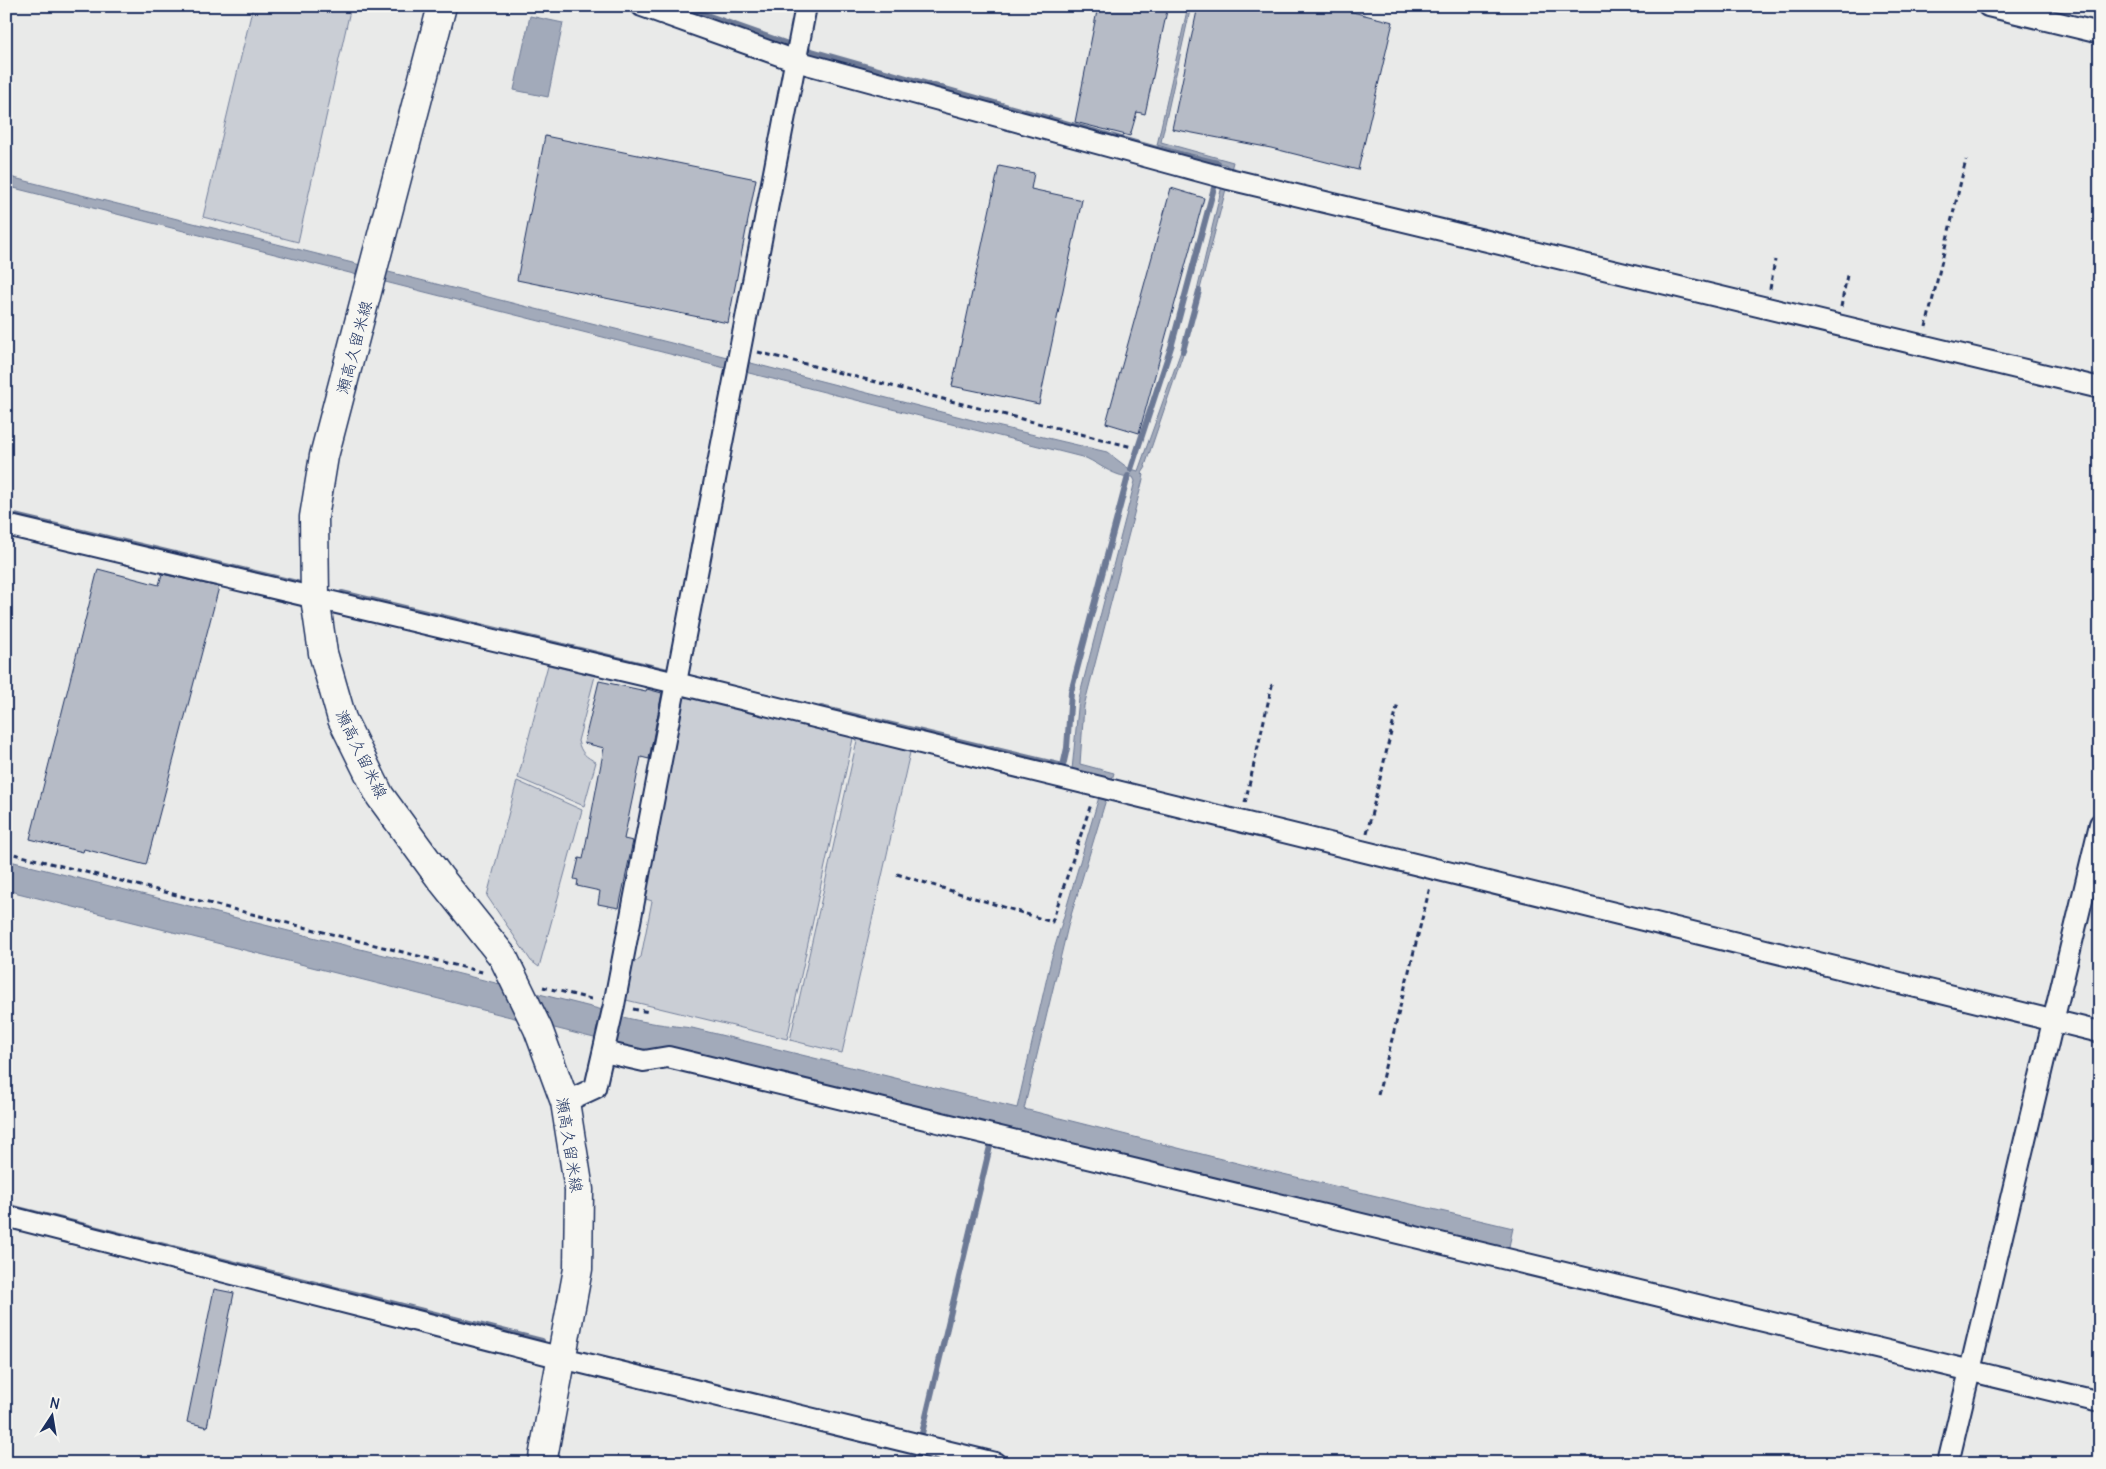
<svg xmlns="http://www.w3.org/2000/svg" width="2106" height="1469" viewBox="0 0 2106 1469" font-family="Delius,'Klee One',sans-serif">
  <rect width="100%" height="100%" fill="#e9eae9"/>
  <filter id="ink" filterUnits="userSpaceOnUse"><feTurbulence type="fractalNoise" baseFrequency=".02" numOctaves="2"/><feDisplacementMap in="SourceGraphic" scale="10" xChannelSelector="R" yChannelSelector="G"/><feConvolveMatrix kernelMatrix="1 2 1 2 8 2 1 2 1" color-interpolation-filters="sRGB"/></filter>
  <g filter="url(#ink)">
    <!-- green -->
    <g fill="#caced5" stroke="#727e9a">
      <polygon points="253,6 351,6 298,242 203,217"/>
      <path d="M548,665L595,676L578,741C581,753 586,757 596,762L584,806L518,778Z"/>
      <polygon points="683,694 854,734 787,1039 622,999 630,966 641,957 652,901 643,898"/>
      <polygon points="858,736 911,748 842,1053 790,1040"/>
      <polygon points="517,781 582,810 539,967 531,961 487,896"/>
    </g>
    <!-- water -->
    <g fill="#a2aaba" stroke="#6c7995">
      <path d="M1188,6H1191L1161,142L1233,162L1184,351L1145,466L1146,467L1142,473L1144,475L1142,483L1084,706L1080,764L1114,773L1069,922L1024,1109L1249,1166L1513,1228L1508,1251L664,1048L644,1050L616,1043L619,1016C645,1023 666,1025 692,1028L1017,1108L1051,960L1104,780L1072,770L1079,698L1135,481L1133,477C1116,478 1101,465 1086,458L745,372L747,362L988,424L1107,452L1128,468L1138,471L1186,337L1227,165L1157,145Z"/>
      <polygon points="530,16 563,23 548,97 514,90"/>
      <polygon points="6,176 731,358 729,369 6,186"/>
      <polygon points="6,860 603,1010 598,1039 6,890"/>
    </g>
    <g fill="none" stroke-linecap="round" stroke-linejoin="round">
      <!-- stream -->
      <g stroke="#6c7995" stroke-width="6">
        <polyline points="681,6 791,45"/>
        <polyline points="804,49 1153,148 1218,163 1215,184 1172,344 1131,469"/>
        <polyline points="1183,351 1199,291"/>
        <polyline points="6,514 297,583"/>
        <polyline points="342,593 676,673"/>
        <polyline points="821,708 1063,766 1067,748 1071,692 1128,476"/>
        <polyline points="6,1206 542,1341"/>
        <polyline points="915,1463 992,1138"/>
      </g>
    </g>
    <!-- building -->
    <g fill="#b6bbc6" stroke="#1b2f5e">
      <polygon points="1098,6 1168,6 1145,114 1137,112 1130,136 1075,122"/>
      <polygon points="1198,6 1328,6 1393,22 1358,170 1271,148 1172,129"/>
      <polygon points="545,136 756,179 728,323 517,280"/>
      <polygon points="999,166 1034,173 1031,189 1082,200 1039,404 952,386"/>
      <polygon points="1171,188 1204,198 1139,433 1106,423"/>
      <polygon points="98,569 159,585 162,574 219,587 146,865 84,849 83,852 30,839"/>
      <polygon points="599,681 646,691 647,689 662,693 649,759 641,757 624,839 633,841 619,908 598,904 600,891 577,886 578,880 574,879 579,858 583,859 604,748 584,743"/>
      <polygon points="214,1289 234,1293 207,1427 187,1422"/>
    </g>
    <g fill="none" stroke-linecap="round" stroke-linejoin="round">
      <defs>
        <g id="street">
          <polyline points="642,6 796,61 1229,179 2100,388"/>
          <polyline points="1988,6 2100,33"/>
          <polyline points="6,525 676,683 2100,1032"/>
          <polyline points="604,1052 644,1061 668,1057 2100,1402"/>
          <polyline points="565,1102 595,1088 614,1005 806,6"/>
          <polyline points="6,1216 562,1358 995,1463"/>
          <polyline points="1948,1463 2100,824"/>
        </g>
        <polyline id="primary" points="442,6 324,456 314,517 315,598 323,653 342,719 380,796 440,878 503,957 538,1029 565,1102 579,1190 578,1269 542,1463"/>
      </defs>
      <!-- street casing -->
      <use href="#street" stroke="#1b2f5e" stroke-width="24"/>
      <!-- primary casing -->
      <use href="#primary" stroke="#1b2f5e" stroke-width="31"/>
      <!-- path -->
      <g stroke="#1b2f5e" stroke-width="3" stroke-dasharray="5 4" stroke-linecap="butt">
        <polyline points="1770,289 1775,260"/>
        <polyline points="1841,307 1847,275"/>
        <polyline points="1926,327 1966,160"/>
        <polyline points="758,352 1132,447"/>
        <polyline points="1245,803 1273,681"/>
        <polyline points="1367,833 1398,703"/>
        <polyline points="6,852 486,973"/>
        <polyline points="897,874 1052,922 1091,804"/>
        <polyline points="543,987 595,1000"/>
        <polyline points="633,1009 649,1012"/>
        <polyline points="1378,1095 1430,887"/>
      </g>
      <!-- street -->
      <use href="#street" stroke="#f6f6f2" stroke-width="20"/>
      <!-- primary -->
      <use href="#primary" stroke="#f6f6f2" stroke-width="28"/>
    </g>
  </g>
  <g text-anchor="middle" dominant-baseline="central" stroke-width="4.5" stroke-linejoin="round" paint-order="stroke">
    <!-- street labels -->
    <g font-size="16" fill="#1b2f5e" stroke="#f6f6f2">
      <text transform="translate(354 347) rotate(-75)">瀬高久留米線</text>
      <text transform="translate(362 754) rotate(64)">瀬高久留米線</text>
      <text transform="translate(570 1145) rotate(81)">瀬高久留米線</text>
    </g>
  </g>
  <!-- margin -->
  <rect width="2106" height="1469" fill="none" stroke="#f6f6f2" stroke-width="25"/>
  <rect x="12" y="12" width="2081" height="1444" fill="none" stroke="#1b2f5e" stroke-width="2" filter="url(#ink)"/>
  <!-- north arrow -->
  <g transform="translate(52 1416) rotate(12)" stroke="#f6f6f2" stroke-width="4" paint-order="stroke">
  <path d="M0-4L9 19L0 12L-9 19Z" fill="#1b2f5e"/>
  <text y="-8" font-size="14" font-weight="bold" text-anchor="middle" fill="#1b2f5e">N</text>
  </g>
</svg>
